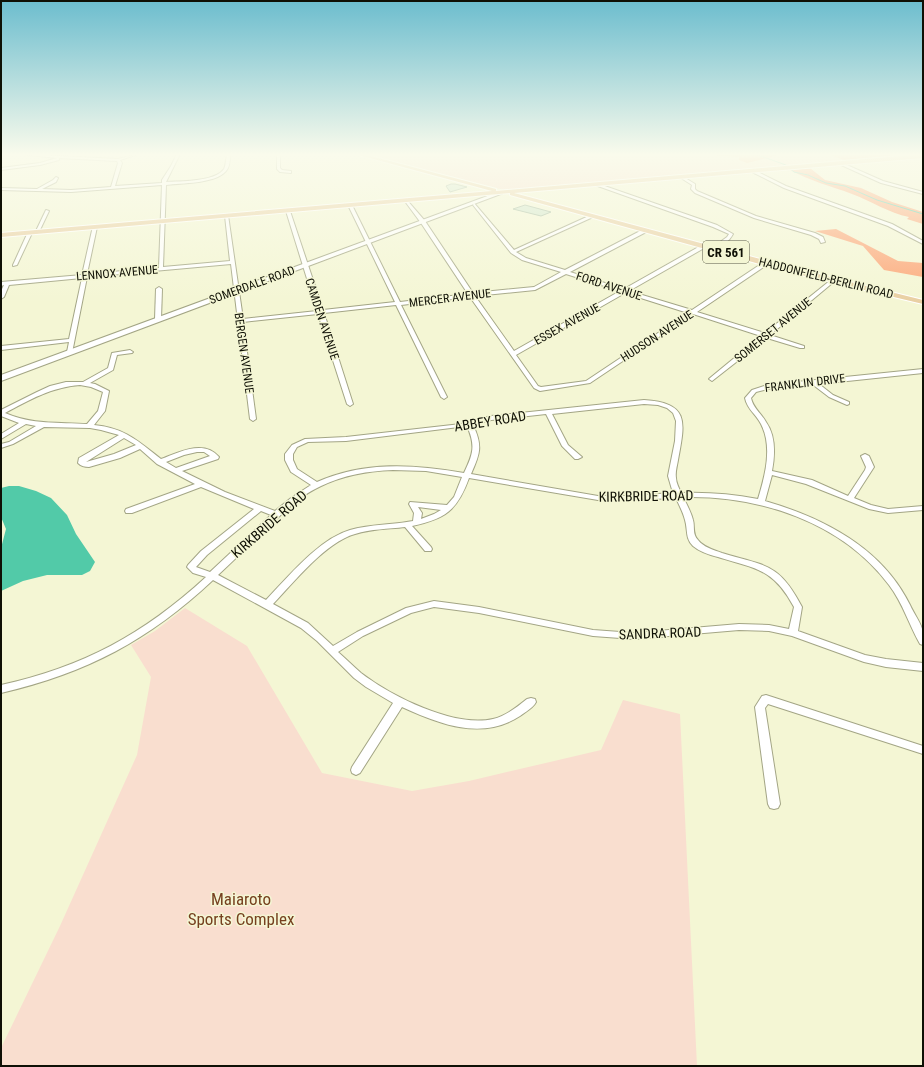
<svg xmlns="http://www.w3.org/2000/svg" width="924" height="1067" viewBox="0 0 924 1067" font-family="'Roboto Condensed',sans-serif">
  <rect width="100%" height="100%" fill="#f4f6d4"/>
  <!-- green -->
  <g fill="#f9decf">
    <polygon points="365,154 913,154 504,190"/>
    <polygon points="185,608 247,646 322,773 412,791 469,781 601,750 623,700 680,714 697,1066 1,1066 1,1048 60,926 137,755 151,677 131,645 155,631"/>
  </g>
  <!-- forest -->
  <g fill="#fca778">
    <polygon points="712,154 782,154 747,163 739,160 739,157 719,156"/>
    <polygon points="837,154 913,154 844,160 830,155"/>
    <path d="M810,168L825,180L861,188L892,202L923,212V224L907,219L909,217C889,213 871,201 852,194C831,186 810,181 790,170Z"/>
    <polygon points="836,229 898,261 923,263 923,277 884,270 863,246 815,231"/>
  </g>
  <!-- water -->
  <polygon fill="#52caa8" points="9,486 19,486 36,491 51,498 67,515 76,534 95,562 90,571 82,575 47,575 23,581 1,591 1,548 6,529 1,517 1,488"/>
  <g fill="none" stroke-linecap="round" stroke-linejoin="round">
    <!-- stream -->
    <polyline stroke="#52caa8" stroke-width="1" points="755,154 786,165 794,172 808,175 826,183 845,186 877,200 923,214"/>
  </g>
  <!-- building -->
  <g fill="#cee5ca" stroke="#9fb69b">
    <polygon points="451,184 455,184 467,187 450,192 446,186"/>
    <polygon points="525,205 551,212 541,216 513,209"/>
  </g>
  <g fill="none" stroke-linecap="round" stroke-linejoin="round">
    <defs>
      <g id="street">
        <path d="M20,154L118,159L138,154L120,160L122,163L115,186L162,183V180L171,166L177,154H180L166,182C180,181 215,182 224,169C226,165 226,159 227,154H230C230,159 230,167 226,171C215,184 181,183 166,185L163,267L230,261L225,216L228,215L243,319L317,311L286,211L288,210L290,211L323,310L395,302L348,205L350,204L352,205L400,302L468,294L421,223L404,200L406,199L425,221L473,293L534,287L561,272L522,260L511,253L473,205L474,203L514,250L591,215H593V217L516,252L526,258L565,270L644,229H648V231L570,272L624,289L702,245H706V247L629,291L692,310L764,262H768V264L697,312L765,333L832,279L836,280L770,335L804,346V348H800L767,338L712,381L709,379L710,378L761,336L693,314L590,383L540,391L534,388L470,297L401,305L447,397L444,399L441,397L396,305L324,313L353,404L350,406L347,404L318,314L243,322L256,419L253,421L250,419L231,264L87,277L72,353L67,352L69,342L1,350V346L69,339L82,278L9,285L4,297L1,299V291L4,285L1,286V282L82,275L93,226L97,227L87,274L159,268L162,185L71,192L1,190V188L37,189L53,180L56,177L58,178L56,182L42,189L71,190L111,187L118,163L117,161L59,158V160L40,165L1,170V168L40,163L57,158ZM566,274L620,291L514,351L475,296L535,290ZM625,293L688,313L586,381L541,387L538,386L516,355Z"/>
        <polygon points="277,154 280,154 280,168 282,170 291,171 291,173 280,172 277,169"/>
        <polygon points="840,162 883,181 923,192 923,194 881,183 839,164"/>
        <polygon points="750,169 752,169 786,186 892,224 923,241 923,244 888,226 784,188 750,171"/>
        <polygon points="682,176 695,184 695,189 697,191 756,216 815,233 823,237 825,242 821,243 819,239 811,235 754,218 695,193 691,189 692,185 681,178"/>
        <path d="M596,183L717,225L733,234C730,240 720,250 712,250V248L727,237L729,234L713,227L595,185Z"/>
        <polygon points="46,210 49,211 39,232 35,233"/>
        <polygon points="28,232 32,233 17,265 13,266 13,265"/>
        <polygon points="159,287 162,289 161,319 158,321 155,319 156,289"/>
        <path d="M130,350L133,352L132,353L117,355L113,370L90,383L95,384L109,391L105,411L94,425C125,428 138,441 161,459C179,452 204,439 219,457L218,459L182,471L225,492L275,511L291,498L311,485L291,472L285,460V454L292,445L305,439L346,437L461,424L491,416L644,400C690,403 685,422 678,460C677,466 675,472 676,478C676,483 679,488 681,493C707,492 732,494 758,499C765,476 773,447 761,424C756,414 747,409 745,398L752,390L767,385L923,369V373L819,384L833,395L849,402V404L847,405L829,397L812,384L768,389L756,392L751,398C753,408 761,413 766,422C776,436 775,455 772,471L812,480L848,496L865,470L866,467L861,456L865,454L869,456L874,467L854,498L871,505L888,509L923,506V510L888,513L869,509L806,484L772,475L765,501C824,518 882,548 910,605C914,614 922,624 923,633C924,637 923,642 923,645L920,644C909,625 903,603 889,585C842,522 759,495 683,497C687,505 691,512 693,520C695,527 692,534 698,540C703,547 714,550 722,553C766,566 779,563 802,607L798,631L865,655L886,659L923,663V671L886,667L864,662L792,636L769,631L739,630L634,639L593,636L479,613L434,607L411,613L363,636L338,652C346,659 353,666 361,673C391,696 454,728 493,719C506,716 517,707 527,699L531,698L535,699L536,702C533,708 525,712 520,716C482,741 439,724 402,707L360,773L356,775L352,773L351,770L352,767L393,703L366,687L354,678L317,641L301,628L213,580C149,640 87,673 1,693V685C83,667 144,634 206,577L193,573L187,567L188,565L201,551L254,509L201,487L132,513H126L125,511L126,509L195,484L157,464L140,449L120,458L89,467C85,467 81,466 78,463L79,458L119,435L101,430L90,428L44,427L13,444L1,448V444L9,442L36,426L26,424L1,439V434L19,423L1,416V410L37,392L50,386L66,382H83L108,368L112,353ZM80,385L91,387L103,392L98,411L87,424C59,422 32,425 5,413C29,400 52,387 80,385ZM644,404L658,405L667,408L673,413L676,421L675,441L668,476L673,493L627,496H598L471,474C480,454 483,446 473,425L491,420L546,414L562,446L575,459H578L582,457L568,445L552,414ZM467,426C476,446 473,454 464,473C414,464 364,461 317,482L297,469L293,460V454L297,447L308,442L346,441ZM124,438L136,445L114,454L86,462ZM197,452H204L210,456L176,468L166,462L184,455ZM393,470L426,471L462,477L454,497L447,505L410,502L409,504L414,513L413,521C392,525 371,524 350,530C319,539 288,577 266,600L218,575C233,561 247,547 262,533C281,515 297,497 321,486C344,475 368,471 393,470ZM469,478L598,500H627L676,498C679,505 683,512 685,520C688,530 685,538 693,546C700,552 710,555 718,557C756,569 773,568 794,607L789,629L769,625L739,624L634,633L593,630L479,607L434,601L406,608L357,632L333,646L308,623L273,604C294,582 326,542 355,534C371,529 388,529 405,527L425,551H431L432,549L431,547L412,526C445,519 457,511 469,478ZM418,507L441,510L434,514L421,519L422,513ZM261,511L271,515L210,572L196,567L207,555Z"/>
        <polygon points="766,695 923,746 923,754 768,704 765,708 780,804 778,808 774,809 770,808 768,804 755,707 762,696"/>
      </g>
      <polygon id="secondary" points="501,191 506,192 1,381 1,375"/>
      <polygon id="primary" points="355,154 363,154 496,189 496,191 923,154 923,158 514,193 790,267 923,300 923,304 785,271 510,195 510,193 1,237 1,233 492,191"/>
    </defs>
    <!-- street casing -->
    <use href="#street" stroke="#a3a585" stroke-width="2"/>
    <!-- secondary casing -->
    <use href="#secondary" stroke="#a3a585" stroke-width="2"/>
    <!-- primary casing -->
    <use href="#primary" stroke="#fff" stroke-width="2"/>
    <!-- street -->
    <use href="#street" fill="#fff" fill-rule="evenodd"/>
    <!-- secondary -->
    <use href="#secondary" fill="#fff" fill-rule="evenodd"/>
    <!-- primary -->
    <use href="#primary" fill="#e9cfa2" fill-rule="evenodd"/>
  </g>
  <!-- sky -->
  <linearGradient id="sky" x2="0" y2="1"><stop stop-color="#6cbdce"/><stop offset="0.51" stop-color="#fafbec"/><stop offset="1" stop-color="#fafbec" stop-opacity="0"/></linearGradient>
  <rect width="924" height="303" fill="url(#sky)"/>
  <g text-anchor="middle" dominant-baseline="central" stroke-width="3" stroke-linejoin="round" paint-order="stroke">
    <!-- far-street labels -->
    <g font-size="12" fill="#0f1005" stroke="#f4f6d4">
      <text transform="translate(117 273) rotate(-5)">LENNOX AVENUE</text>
      <text transform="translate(826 278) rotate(14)">HADDONFIELD-BERLIN ROAD</text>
      <text transform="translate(252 285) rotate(-20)">SOMERDALE ROAD</text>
      <text transform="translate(609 286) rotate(18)">FORD AVENUE</text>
      <text transform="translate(450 298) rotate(-7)">MERCER AVENUE</text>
      <text transform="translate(322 319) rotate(72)">CAMDEN AVENUE</text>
      <text transform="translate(567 324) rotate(-29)">ESSEX AVENUE</text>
      <text transform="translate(773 330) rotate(-39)">SOMERSET AVENUE</text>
      <text transform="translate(657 336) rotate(-33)">HUDSON AVENUE</text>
      <text transform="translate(244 353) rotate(82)">BERGEN AVENUE</text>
      <text transform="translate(805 383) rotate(-7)">FRANKLIN DRIVE</text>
    </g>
    <!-- shield labels -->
    <rect fill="#f4f6d4" stroke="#545543" stroke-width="1" x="703" y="241" width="46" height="22" rx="3"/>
    <g font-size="13" font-weight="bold" fill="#0f1005">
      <text x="726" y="252">CR 561</text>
    </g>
    <!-- street labels -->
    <g font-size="14" fill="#0f1005" stroke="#f4f6d4">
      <text transform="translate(490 421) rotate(-9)">ABBEY ROAD</text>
      <text transform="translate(646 496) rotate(-1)">KIRKBRIDE ROAD</text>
      <text transform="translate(269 524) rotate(-41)">KIRKBRIDE ROAD</text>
      <text transform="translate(660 633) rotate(-2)">SANDRA ROAD</text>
    </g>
    <!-- near-park labels -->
    <g font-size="17" fill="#76401f" stroke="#f4f6d4">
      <text x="241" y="899">Maiaroto<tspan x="241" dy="20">Sports Complex</tspan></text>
    </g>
  </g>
  <!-- border -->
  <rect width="924" height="1067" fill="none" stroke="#0f1005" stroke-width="4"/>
</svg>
